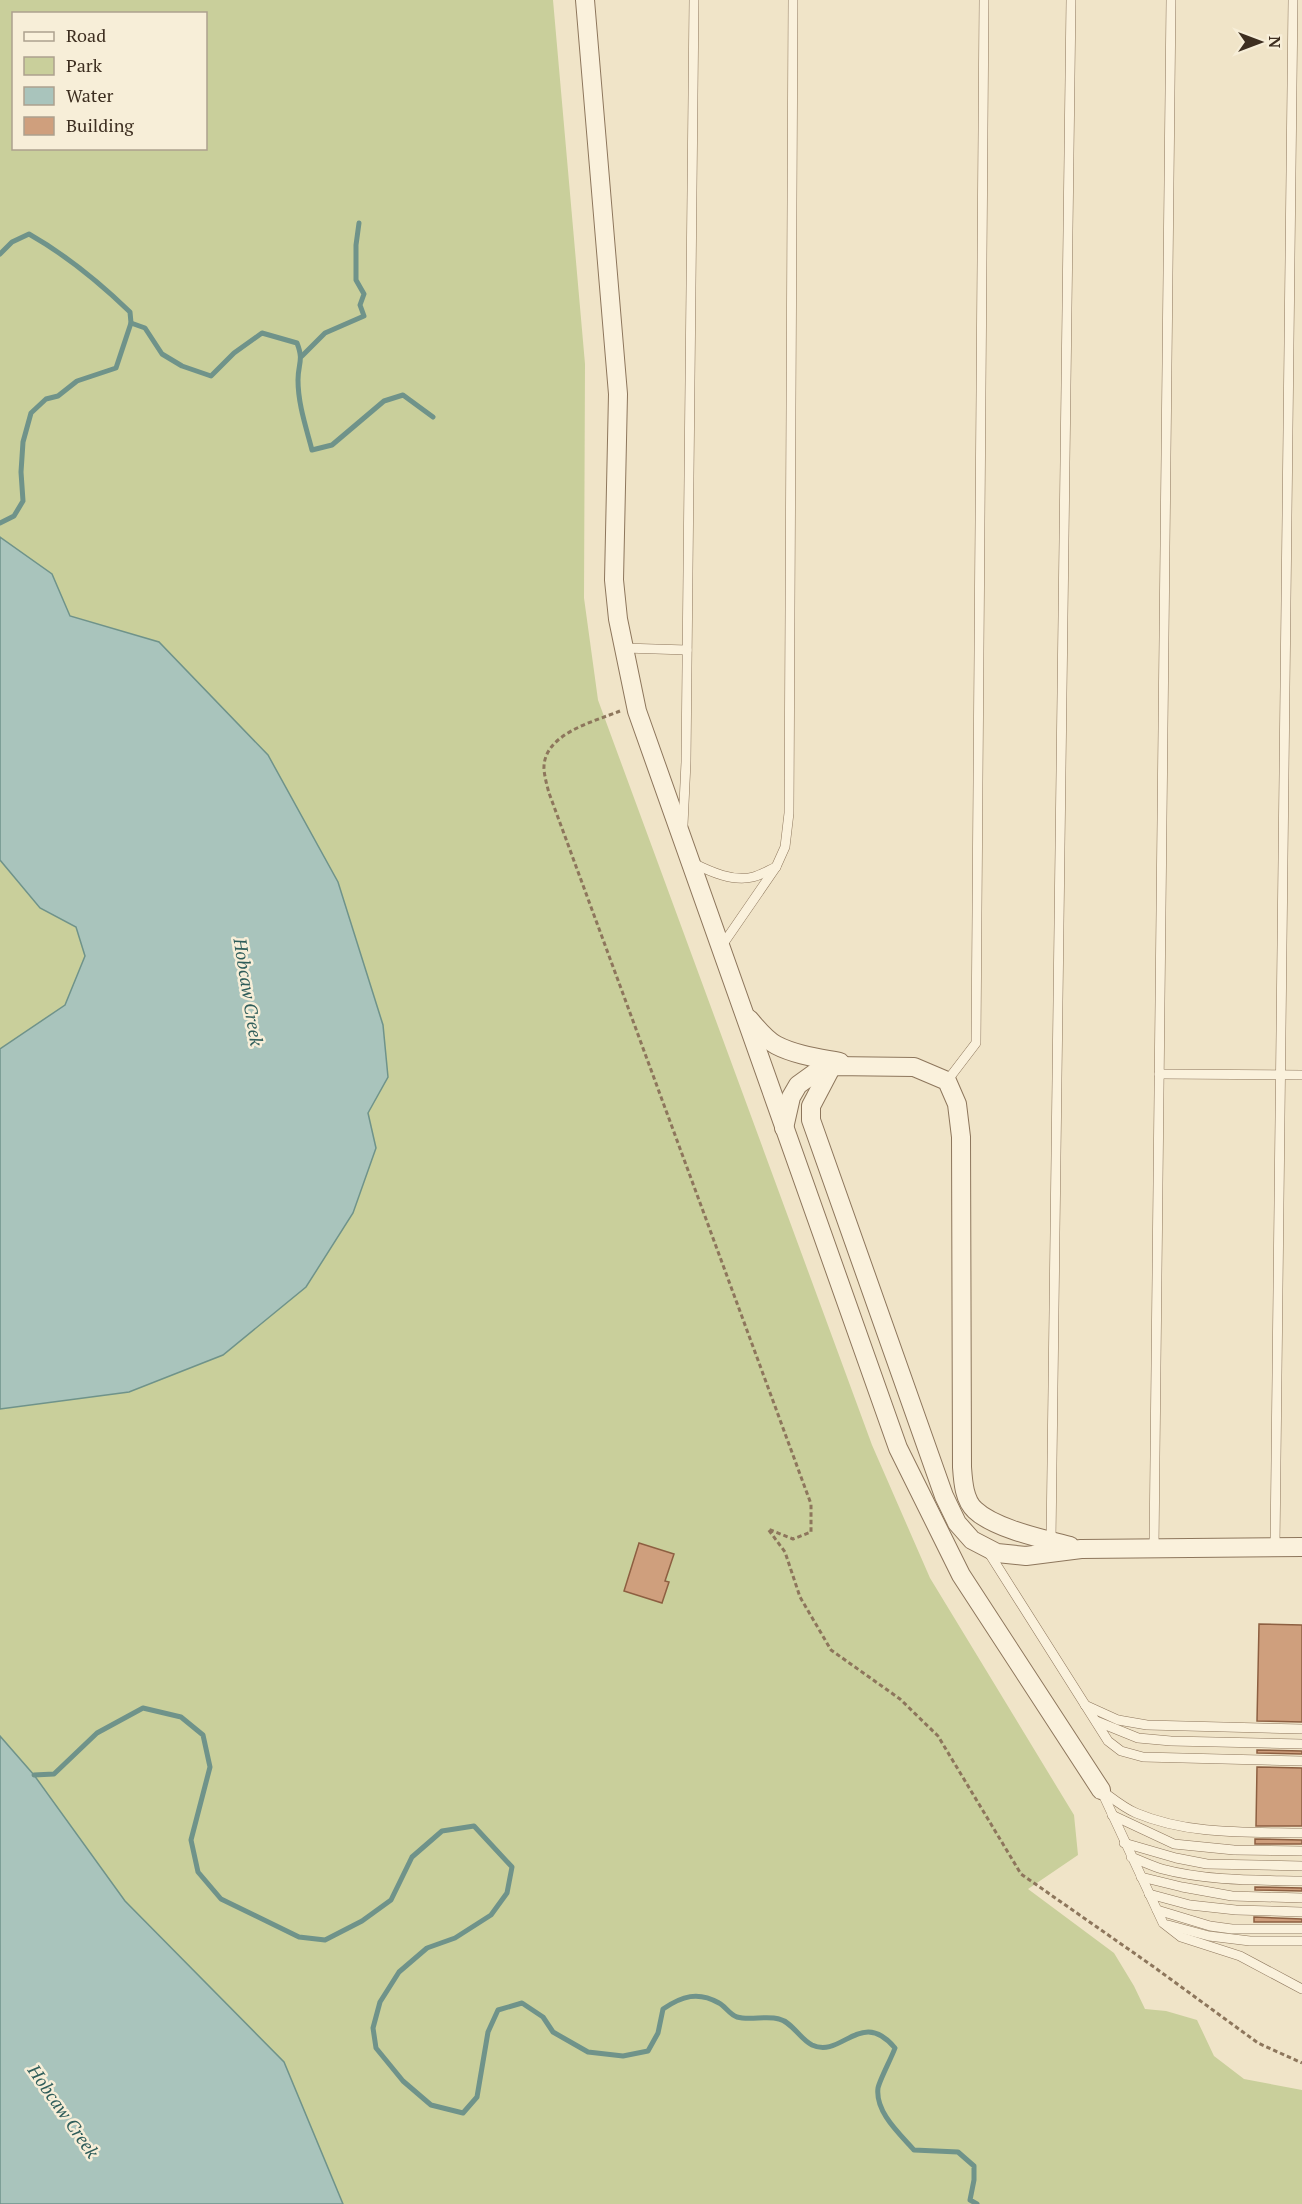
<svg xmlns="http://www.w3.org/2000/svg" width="1302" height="2204" viewBox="0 0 1302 2204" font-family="'PT Serif',serif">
  <rect width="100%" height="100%" fill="#f0e4c8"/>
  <!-- green -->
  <g fill="#c9cf9b" fill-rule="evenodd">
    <path d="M0,0H553L585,364L584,598L598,700L872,1445L930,1578L1074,1815L1078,1855L1028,1889L1114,1953L1134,1986L1145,2009L1166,2011L1197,2020L1214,2056L1244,2079L1302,2090V2204H343L284,2062L125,1901L34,1775L0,1736V1409L129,1392L376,1148L368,1113L388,1077L159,642L70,616L52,574L0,537ZM14,14H206V148H14ZM639,1544L673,1554L665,1581L669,1582L662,1603L624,1591Z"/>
    <polygon points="0,860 40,908 76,927 85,956 65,1005 0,1049"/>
  </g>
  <!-- water -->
  <g fill="#a9c4bc" stroke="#6f938a" stroke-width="1.5">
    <polygon points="0,537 52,574 70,616 159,642 268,755 338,882 383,1025 388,1077 368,1113 376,1148 353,1213 306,1287 223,1355 129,1392 0,1409 0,1049 65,1005 85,956 76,927 40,908 0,860"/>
    <polygon points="0,1736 34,1775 125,1901 284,2062 343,2204 0,2204"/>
  </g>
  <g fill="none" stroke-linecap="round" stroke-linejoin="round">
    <!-- stream -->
    <g stroke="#6f938a" stroke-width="5">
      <path d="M0,254L12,242L29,234C66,255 99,282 130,312L131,323L116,368L77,381L58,396L46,399L31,413L23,442L21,472L23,501L14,516L0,523"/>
      <path d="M131,323L145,328L162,354L182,366L211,376L234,353L262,333L297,343C304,361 298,363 298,380C298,404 306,427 312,450L332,445L384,401L403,395L433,417"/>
      <polyline points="302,356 325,333 364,316 360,305 364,294 356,280 356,245 359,223"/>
      <path d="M34,1775L54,1774L97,1733L143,1708L181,1717L203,1735L210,1767L191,1840L198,1872L221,1899L299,1937L325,1940L362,1921L391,1900L412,1857L442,1831L474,1826L512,1867L507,1893L491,1915L455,1938L427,1948L399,1972L380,2002L373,2028L376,2048L403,2081L431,2105L463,2113L477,2097L488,2032L498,2010L522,2003L543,2017L553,2032L588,2052L623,2056L648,2051L658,2033L663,2009C682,1996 698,1991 719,2003C725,2006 730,2015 737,2017C750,2021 766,2015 779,2019C792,2022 800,2039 812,2045C842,2059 861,2007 895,2048C891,2059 880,2079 878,2088C875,2112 900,2134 914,2150L958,2152L974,2166V2180L970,2200L977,2204"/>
    </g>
  </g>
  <!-- building -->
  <g fill="#cf9f7d" stroke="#8d5f41" stroke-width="1.5">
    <polygon points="639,1543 674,1554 665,1581 669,1582 662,1603 624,1591"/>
    <polygon points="1259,1624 1302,1625 1302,1722 1257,1721"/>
    <polygon points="1257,1750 1302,1751 1302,1754 1257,1753"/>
    <polygon points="1257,1767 1302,1768 1302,1826 1256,1826"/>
    <polygon points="1255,1839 1302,1840 1302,1844 1255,1844"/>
    <polygon points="1255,1887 1302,1888 1302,1891 1255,1890"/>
    <polygon points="1254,1917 1302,1919 1302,1922 1254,1922"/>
  </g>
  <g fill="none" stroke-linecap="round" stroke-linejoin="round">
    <defs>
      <g id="service">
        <polyline points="624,648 687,650"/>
        <polyline points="683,825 686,762 694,0"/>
        <path d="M693,863C711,872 733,882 753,877C761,875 769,870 776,867"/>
        <polyline points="721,947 776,867 785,847 789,813 793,0"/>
        <polyline points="1159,1074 1302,1075"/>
        <polyline points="947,1081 976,1043 984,0"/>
        <polyline points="1051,1541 1071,0"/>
        <polyline points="1275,1547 1293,0"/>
        <polyline points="1154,1548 1171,0"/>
        <polyline points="989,1553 1108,1741 1121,1751 1143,1757 1302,1761"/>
        <polyline points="1085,1705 1118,1720 1147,1725 1302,1729"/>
        <polyline points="1096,1721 1138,1738 1171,1741 1302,1744"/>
        <polyline points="1101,1790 1163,1923 1181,1937 1240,1956 1302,1989"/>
        <path d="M1101,1790C1112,1798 1124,1808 1136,1813C1188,1835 1246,1832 1302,1833"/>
        <polyline points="1112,1815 1174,1844 1234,1850 1302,1851"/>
        <polyline points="1124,1843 1176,1858 1207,1864 1302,1866"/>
        <path d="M1131,1857C1142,1861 1152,1866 1162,1869C1207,1881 1256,1880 1302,1881"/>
        <polyline points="1141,1877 1182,1887 1232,1896 1302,1898"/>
        <polyline points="1149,1894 1190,1905 1236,1910 1302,1912"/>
        <polyline points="1157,1910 1210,1926 1232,1929 1302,1929"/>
        <polyline points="1168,1925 1209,1936 1250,1941 1302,1941"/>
      </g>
      <g id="minor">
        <polyline points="585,0 618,394 614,580 618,619 637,711 898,1448 961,1575 1101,1790"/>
        <path d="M749,1019C757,1028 765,1039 776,1045C795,1055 819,1058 840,1062"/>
        <polyline points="832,1066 811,1106 811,1120 944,1496 957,1523 972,1540 997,1553 1026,1556 1081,1549 1302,1547"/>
        <path d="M784,1128L791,1097L798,1085L816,1072L832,1066L914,1067L947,1081L957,1104L961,1137L962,1467C963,1481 964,1500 975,1510C995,1529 1044,1539 1070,1546"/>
      </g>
    </defs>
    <!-- service casing -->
    <use href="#service" stroke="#8d765c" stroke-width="10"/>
    <!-- minor casing -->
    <use href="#minor" stroke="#8d765c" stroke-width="20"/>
    <!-- path -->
    <path stroke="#8d765c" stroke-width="3" stroke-dasharray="4.5 3" stroke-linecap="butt" d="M620,711C593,722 542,734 544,770C545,778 547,786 549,793L811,1504V1532L793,1539L768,1529L785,1552L800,1597L831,1650L900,1699L938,1736L1021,1874L1154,1967L1258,2043L1302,2063"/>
    <!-- service -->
    <use href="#service" stroke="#faf1dc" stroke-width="9"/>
    <!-- minor -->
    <use href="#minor" stroke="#faf1dc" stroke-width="18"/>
  </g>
  <g text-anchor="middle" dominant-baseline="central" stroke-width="5" stroke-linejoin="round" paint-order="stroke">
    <!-- water labels -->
    <g font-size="18" font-style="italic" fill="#2f5d5a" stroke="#f7eed8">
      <text transform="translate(249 992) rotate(81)">Hobcaw Creek</text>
      <text transform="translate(64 2111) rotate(55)">Hobcaw Creek</text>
    </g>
  </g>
  <!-- legend -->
  <rect x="12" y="12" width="195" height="138" fill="#f7eed8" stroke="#ada18e" stroke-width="1.5"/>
  <rect x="24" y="32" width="30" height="9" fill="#faf1dc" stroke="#ada18e" stroke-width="1.5"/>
  <text x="66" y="42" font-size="18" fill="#3d2e20">Road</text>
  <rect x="24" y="57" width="30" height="18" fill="#c9cf9b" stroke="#ada18e" stroke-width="1.5"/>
  <text x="66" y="72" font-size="18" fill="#3d2e20">Park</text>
  <rect x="24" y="87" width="30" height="18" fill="#a9c4bc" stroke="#ada18e" stroke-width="1.5"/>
  <text x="66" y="102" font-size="18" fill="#3d2e20">Water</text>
  <rect x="24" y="117" width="30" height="18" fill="#cf9f7d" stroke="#ada18e" stroke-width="1.5"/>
  <text x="66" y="132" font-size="18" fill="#3d2e20">Building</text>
  <!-- north arrow -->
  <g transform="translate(1260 42) rotate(90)" stroke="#f7eed8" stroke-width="4.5" paint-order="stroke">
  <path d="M0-4.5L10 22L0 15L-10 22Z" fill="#3d2e20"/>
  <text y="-9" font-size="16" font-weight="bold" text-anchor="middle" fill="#3d2e20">N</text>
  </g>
</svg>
